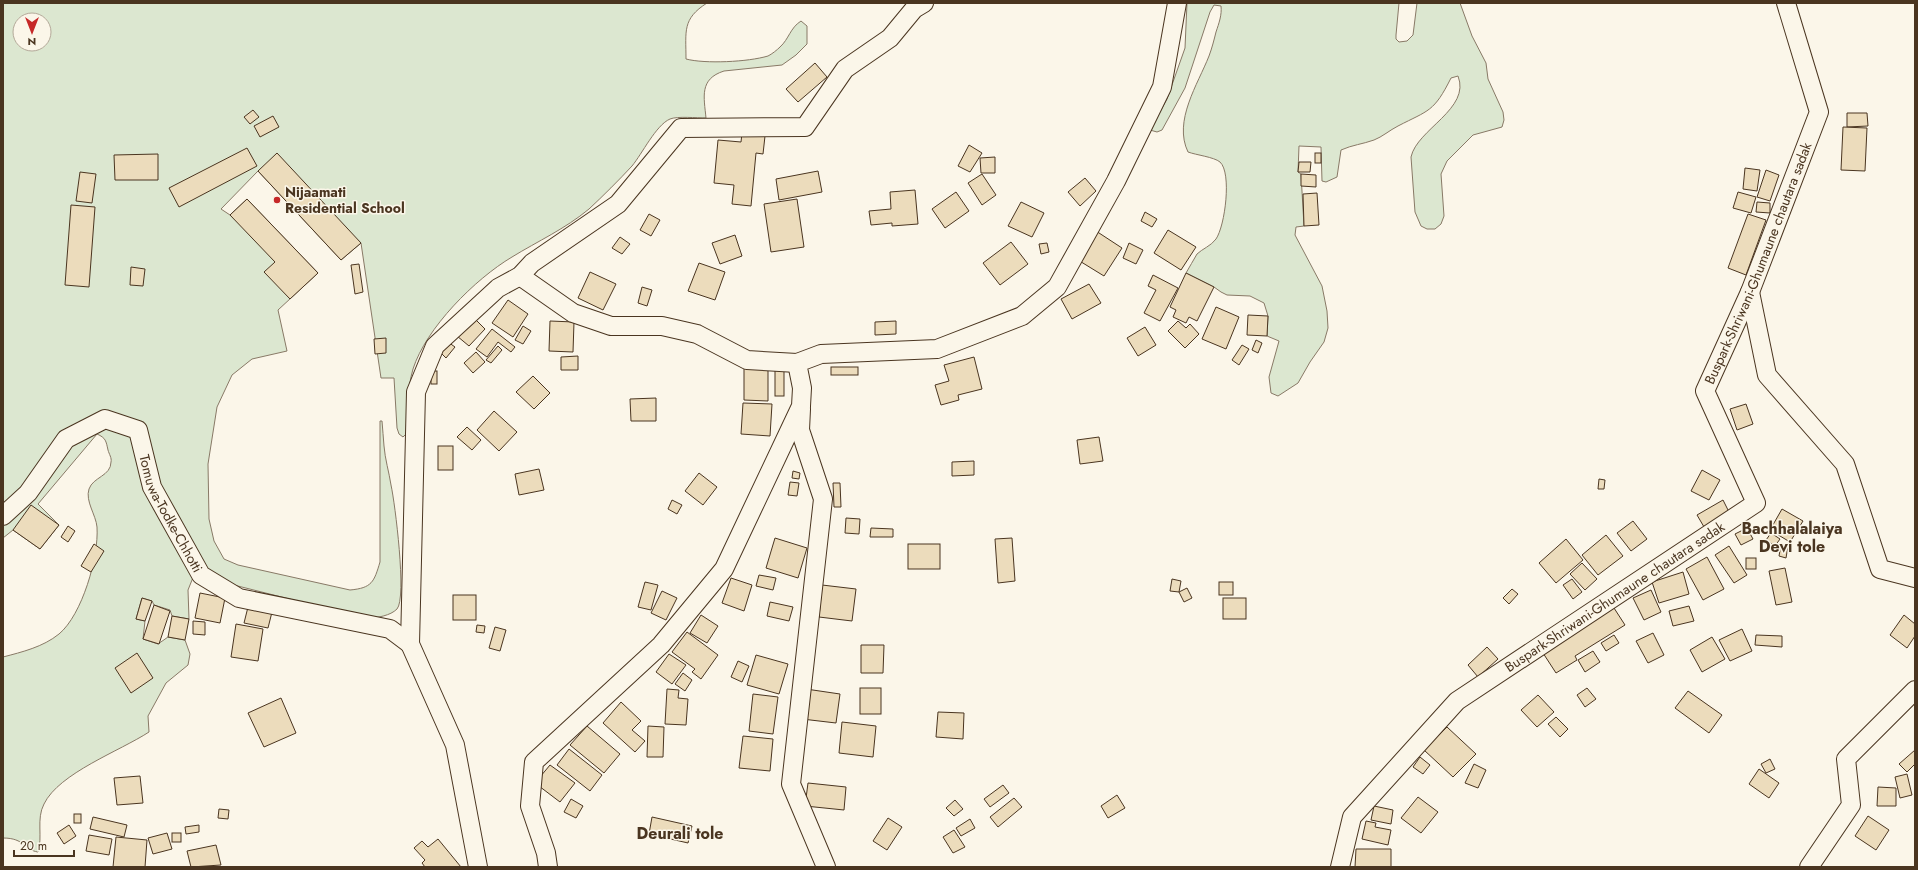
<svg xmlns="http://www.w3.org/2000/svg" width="1918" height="870" viewBox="0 0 1918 870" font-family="Jost,sans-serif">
  <rect width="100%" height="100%" fill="#fbf6e9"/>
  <!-- green -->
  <g fill="#dce7d0" stroke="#887966" fill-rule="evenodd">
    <path d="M3,3H707C682,19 686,31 686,59C705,64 748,62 768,56C772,54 777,50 780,47C789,39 790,28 801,21L807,26V44L796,55L782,65L724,71C699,79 704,97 706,118C697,118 677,116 670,119C656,125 642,154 632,166C619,180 603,196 589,209C565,229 538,241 512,257C475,279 426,328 413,369C407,389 408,412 408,432L403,437L399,434L397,428L394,378H381L361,243L341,260L258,171L221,209L230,215L247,199L318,273L278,310L287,351L252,359L232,375L217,407L208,464L209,519L214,541L224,559L238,565L350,590C372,588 374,582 380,562V421H382C383,429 383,438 384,446C385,459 389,472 391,485C395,503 407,598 397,609C390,616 378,617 369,619L194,575L188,590L189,619L172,616L170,610L154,605L152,601L142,598L136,619L145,621L143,639L158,644L168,637L185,640L190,654L188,665L166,683L148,716L149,732C120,751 59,773 44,804C36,819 43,837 38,852C24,850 25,838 3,838V657C22,652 43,647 59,634C82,615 99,557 97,527C96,515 85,501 89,489C93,477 111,476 111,462C112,458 109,454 108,450C106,441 106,438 97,434L38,504L59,525L40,549L13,530L3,538ZM20,20H44V44H20Z"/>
    <path d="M1187,3H1399L1396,35V39L1399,42L1407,41L1413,35L1417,3H1460L1472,36L1486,63L1488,79L1503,112L1504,120L1502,127L1473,135L1447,161L1441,174L1444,216L1441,224L1435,229H1427L1421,226L1415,212L1411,157C1417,129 1471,109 1458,76L1451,78C1434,112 1429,110 1398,126C1390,130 1382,137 1374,140C1363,144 1352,145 1341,150L1337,177L1326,182L1322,181L1321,147L1299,146L1298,172L1301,174L1304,226L1296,227L1295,235L1322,286L1327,311L1328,328L1324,342L1310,362L1298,383L1278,396L1271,393L1269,377L1279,341L1267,336L1268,316L1264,303L1250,296L1227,295L1221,292L1214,287L1186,273C1190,267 1193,260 1197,254C1202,249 1211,246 1216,239C1225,226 1232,173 1220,162C1214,157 1196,155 1188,152C1173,121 1198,84 1209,56C1212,48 1214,40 1216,32C1219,23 1222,15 1221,6L1214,5L1210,12L1185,88L1162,130L1157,132L1150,130L1167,99L1185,48Z"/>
  </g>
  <!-- building -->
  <g fill="#ecdcbc" stroke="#4a3520">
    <polygon points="815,63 827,77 798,102 786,89"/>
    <polygon points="253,110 259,117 250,124 244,117"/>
    <polygon points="1847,113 1867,113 1868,126 1847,127"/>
    <polygon points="273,116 279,127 260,137 254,126"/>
    <polygon points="1843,127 1867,128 1865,171 1841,170"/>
    <polygon points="742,133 765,136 763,154 756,153 751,206 732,204 734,185 714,183 718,140 741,142"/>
    <polygon points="969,145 982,153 970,172 958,166"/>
    <polygon points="247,148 257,166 179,207 169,188"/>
    <polygon points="277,153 361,243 341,260 258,171"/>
    <rect x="1315" y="153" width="6" height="10"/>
    <polygon points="158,154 158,180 115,180 114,155"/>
    <polygon points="995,157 995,173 981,173 980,158"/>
    <polygon points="1299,162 1311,162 1310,172 1298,172"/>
    <polygon points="1745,168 1760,170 1757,191 1743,189"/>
    <polygon points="1766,170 1779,175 1770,201 1757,197"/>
    <polygon points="818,171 822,192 779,200 776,179"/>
    <polygon points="80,172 96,174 92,203 76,201"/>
    <polygon points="982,174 996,195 982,205 968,183"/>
    <polygon points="1301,174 1316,175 1316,187 1301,186"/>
    <polygon points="1085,178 1096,191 1080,206 1068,192"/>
    <polygon points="915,190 918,224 892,226 892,223 871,225 869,211 891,209 890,192"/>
    <polygon points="956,192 969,211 945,228 932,209"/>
    <polygon points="1738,192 1756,197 1751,213 1733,208"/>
    <polygon points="1317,193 1319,225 1304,226 1303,194"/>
    <polygon points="247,199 318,273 290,299 264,272 275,262 230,215"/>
    <polygon points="797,199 804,247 771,252 764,204"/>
    <polygon points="1021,202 1044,213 1032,237 1008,226"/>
    <polygon points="1757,202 1770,203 1770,213 1756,212"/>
    <polygon points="71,205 95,207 89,287 65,285"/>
    <polygon points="1145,212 1157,219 1152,227 1141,221"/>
    <polygon points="649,214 660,220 651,236 640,230"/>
    <polygon points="1748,214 1766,220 1746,275 1728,268"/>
    <polygon points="1168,230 1196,247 1181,270 1154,253"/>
    <polygon points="1096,231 1122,248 1104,276 1078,260"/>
    <polygon points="735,235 742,256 720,264 712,243"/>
    <polygon points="620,237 630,244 622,254 612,248"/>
    <polygon points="1011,242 1028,264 1000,285 983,263"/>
    <polygon points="1047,243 1049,252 1041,254 1039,244"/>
    <polygon points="1129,243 1143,250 1136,264 1123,258"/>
    <polygon points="699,263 725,272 715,300 688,291"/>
    <polygon points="359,264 363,292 355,294 351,265"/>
    <polygon points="131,267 145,269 143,286 130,285"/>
    <polygon points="590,272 616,284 603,310 578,298"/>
    <polygon points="1186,273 1214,287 1197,321 1189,317 1186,323 1173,317 1176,310 1170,307"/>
    <polygon points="1153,275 1178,288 1160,321 1144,313 1156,290 1148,286"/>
    <polygon points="1089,284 1101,303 1072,319 1061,299"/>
    <polygon points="642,287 652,290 647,306 638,303"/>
    <polygon points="508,300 528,314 513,337 492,323"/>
    <polygon points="1216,307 1239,317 1226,349 1202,339"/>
    <polygon points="1248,315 1268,316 1267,336 1247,335"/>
    <polygon points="474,318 485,329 469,346 457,336"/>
    <polygon points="550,321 574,322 573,352 549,351"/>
    <polygon points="896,321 896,334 875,335 875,322"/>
    <polygon points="1178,321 1186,328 1190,324 1199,334 1185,348 1168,331"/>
    <polygon points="523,326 531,331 523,344 515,340"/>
    <polygon points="1145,327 1156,345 1138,356 1127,338"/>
    <polygon points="492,329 515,347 511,352 498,342 487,357 476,349"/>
    <polygon points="386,338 386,353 375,354 374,339"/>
    <polygon points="1256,340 1262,343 1258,353 1252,350"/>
    <polygon points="448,342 455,347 446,358 440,352"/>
    <polygon points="1242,345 1249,349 1239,365 1232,360"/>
    <polygon points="498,346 502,350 491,363 486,360"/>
    <polygon points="476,352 485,362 473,373 464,363"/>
    <polygon points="578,356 578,370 561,370 561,357"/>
    <polygon points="974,357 982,389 958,395 959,400 941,405 935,385 949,381 944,365"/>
    <polygon points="744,367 768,367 768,401 744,400"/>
    <rect x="831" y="367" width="27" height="8"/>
    <rect x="775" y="368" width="9" height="28"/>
    <rect x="431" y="371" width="6" height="13"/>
    <polygon points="533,376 550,393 534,409 516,392"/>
    <polygon points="656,398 656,421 631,421 630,399"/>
    <polygon points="743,403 772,404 770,436 741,434"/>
    <polygon points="1746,404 1753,424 1737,430 1730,409"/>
    <polygon points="494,411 517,432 499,451 477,430"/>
    <polygon points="467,427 481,440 472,450 457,437"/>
    <polygon points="1099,437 1103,461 1080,464 1077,440"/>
    <rect x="438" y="446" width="15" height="24"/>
    <polygon points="974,461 974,475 952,476 952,462"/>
    <polygon points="539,469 544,490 519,495 515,474"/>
    <polygon points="1702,470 1720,480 1709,500 1691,491"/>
    <polygon points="793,471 800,473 799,479 792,478"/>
    <polygon points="699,473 717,487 703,505 685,491"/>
    <polygon points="1599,479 1605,480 1604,489 1598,489"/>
    <polygon points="790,482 799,483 797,496 788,495"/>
    <polygon points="833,483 840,483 841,507 834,507"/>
    <polygon points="672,500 682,505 677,514 668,509"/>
    <polygon points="1723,500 1732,518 1707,532 1697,515"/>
    <polygon points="31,505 59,525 40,549 13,530"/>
    <polygon points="1782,509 1803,521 1790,542 1770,530"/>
    <polygon points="846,518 860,519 859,534 845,533"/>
    <polygon points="1633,521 1647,539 1631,551 1617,533"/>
    <polygon points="68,526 75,531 68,542 61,537"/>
    <polygon points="871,528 893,529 893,537 870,537"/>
    <polygon points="1747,528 1753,539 1741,545 1735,534"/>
    <polygon points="1771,533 1780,539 1775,546 1766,540"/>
    <polygon points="1606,535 1623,556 1598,575 1582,555"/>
    <polygon points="775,538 807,548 798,578 766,568"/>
    <polygon points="1012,538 1015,581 998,583 995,539"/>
    <polygon points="1566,539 1583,560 1556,583 1539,563"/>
    <polygon points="94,544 104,551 91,572 81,566"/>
    <rect x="908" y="544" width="32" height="25"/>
    <polygon points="1781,545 1788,546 1786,558 1779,556"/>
    <polygon points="1729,546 1747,575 1734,583 1715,555"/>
    <polygon points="1707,557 1724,589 1703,600 1686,569"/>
    <rect x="1746" y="558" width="10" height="11"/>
    <polygon points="1582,563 1597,579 1585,590 1570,574"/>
    <polygon points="1785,568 1792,602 1776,605 1769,571"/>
    <polygon points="1683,572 1689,594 1659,603 1652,582"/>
    <polygon points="759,575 776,578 773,590 756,586"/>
    <polygon points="731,578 752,585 744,611 722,603"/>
    <polygon points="1172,579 1181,581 1179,592 1170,591"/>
    <polygon points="1572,579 1582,592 1573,599 1563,585"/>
    <polygon points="645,582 658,585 651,610 638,607"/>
    <rect x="1219" y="582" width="14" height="13"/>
    <polygon points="822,585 856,589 852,621 819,617"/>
    <polygon points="1187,588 1192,598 1184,602 1179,592"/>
    <polygon points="1512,589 1518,594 1509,604 1503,598"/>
    <polygon points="1651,590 1661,612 1644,620 1633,598"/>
    <polygon points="662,591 677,598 666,620 651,613"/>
    <polygon points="200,593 225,598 220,623 195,618"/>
    <rect x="453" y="595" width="23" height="25"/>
    <polygon points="142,598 152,601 145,621 136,619"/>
    <rect x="1223" y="598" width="23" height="21"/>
    <polygon points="770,602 793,607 789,621 767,616"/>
    <polygon points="249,603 273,608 268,628 244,623"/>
    <polygon points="154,605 170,611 159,644 143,639"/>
    <polygon points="1689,606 1694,621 1673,626 1669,611"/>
    <polygon points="1614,608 1625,625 1575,656 1577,660 1556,673 1543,653"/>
    <polygon points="701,615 718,626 707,643 690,633"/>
    <polygon points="1904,615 1915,624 1915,636 1907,648 1890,635"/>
    <polygon points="172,616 189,619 185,640 168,637"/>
    <polygon points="193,621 205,622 205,635 193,634"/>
    <polygon points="236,624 263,629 258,661 231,657"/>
    <polygon points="477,625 485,626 484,633 476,632"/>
    <polygon points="495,627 506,630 500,651 489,648"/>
    <polygon points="1742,629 1752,651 1730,661 1719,640"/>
    <polygon points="687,632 718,655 701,679 692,672 695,669 672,652"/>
    <polygon points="1653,633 1664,655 1648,663 1636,641"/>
    <polygon points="1614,635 1619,643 1606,651 1601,643"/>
    <polygon points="1756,635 1782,636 1782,647 1755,645"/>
    <polygon points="1712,637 1725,659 1702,672 1690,650"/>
    <polygon points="861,645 884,645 883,673 861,673"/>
    <polygon points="1487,647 1498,659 1478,677 1468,665"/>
    <polygon points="1593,651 1600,662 1585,672 1578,660"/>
    <polygon points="137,653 153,678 131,693 115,668"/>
    <polygon points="669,654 686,665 672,684 656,672"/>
    <polygon points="756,655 788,664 779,694 747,685"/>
    <polygon points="738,661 749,666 742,682 731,677"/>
    <polygon points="683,673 692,680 685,691 675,684"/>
    <rect x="860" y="688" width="21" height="26"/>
    <polygon points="1587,688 1596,699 1585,707 1577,695"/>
    <polygon points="667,689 679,690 678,698 688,699 686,725 665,724"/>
    <polygon points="806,689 840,694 836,723 802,719"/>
    <polygon points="1688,691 1722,715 1709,733 1675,708"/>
    <polygon points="753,694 778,697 773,734 749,731"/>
    <polygon points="1538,695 1554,712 1537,727 1521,710"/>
    <polygon points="281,698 296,733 264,747 248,713"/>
    <polygon points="621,702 641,721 632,730 645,741 635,752 603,723"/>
    <polygon points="938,712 964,713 963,739 936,737"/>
    <polygon points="1556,717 1568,729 1560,737 1548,724"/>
    <polygon points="842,722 876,726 873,757 839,753"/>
    <polygon points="587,726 620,754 604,773 570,745"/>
    <polygon points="648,726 664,727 663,757 647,757"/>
    <polygon points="1447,727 1476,754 1453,777 1424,750"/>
    <polygon points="743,736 773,739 770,771 739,768"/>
    <polygon points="569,749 602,775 590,791 557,765"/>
    <polygon points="1915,750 1915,764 1907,772 1899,764"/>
    <polygon points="1420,757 1430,765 1423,774 1413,767"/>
    <polygon points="1770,759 1775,769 1766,773 1761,764"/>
    <polygon points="1474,764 1486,770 1478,788 1465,783"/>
    <polygon points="550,765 575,783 560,802 535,783"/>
    <polygon points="1759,769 1779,783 1769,798 1749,784"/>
    <polygon points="1907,774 1912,795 1900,798 1895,777"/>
    <polygon points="140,776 143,803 117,805 114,778"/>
    <polygon points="808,783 846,787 844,810 805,806"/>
    <polygon points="1003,785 1009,793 990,807 984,799"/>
    <polygon points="1878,787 1896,788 1896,806 1877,806"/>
    <polygon points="1117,795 1125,808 1108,818 1101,806"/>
    <polygon points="1418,797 1438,812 1421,833 1401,818"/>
    <polygon points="1014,798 1022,807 998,827 990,817"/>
    <polygon points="571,799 583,806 576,818 564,812"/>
    <polygon points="955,800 963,809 954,816 946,808"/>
    <polygon points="1374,806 1393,810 1391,824 1371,820"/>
    <polygon points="219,809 229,810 228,819 218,818"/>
    <rect x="74" y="814" width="7" height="9"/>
    <polygon points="1868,816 1889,830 1876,850 1855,836"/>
    <polygon points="93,817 127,825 124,837 90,829"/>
    <polygon points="652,817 692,826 688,843 649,834"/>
    <polygon points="888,818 902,827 887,850 873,841"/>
    <polygon points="970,819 975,828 961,836 956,828"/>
    <polygon points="1366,821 1376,823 1375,827 1391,830 1388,845 1362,839"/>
    <polygon points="69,825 76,836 64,844 57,833"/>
    <polygon points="199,825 199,832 186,834 185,827"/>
    <polygon points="954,830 965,847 953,853 943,837"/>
    <polygon points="167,833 172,849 153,854 148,838"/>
    <rect x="172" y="833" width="9" height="9"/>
    <polygon points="89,835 112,839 109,855 86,851"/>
    <polygon points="116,837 147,840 145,867 113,867"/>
    <polygon points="438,839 461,867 425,867 422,863 425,860 414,848 422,841 428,847"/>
    <polygon points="216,845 221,865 191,867 187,851"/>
    <polygon points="1356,849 1391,849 1391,867 1355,867"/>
  </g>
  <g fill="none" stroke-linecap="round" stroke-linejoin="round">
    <defs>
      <g id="minor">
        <polyline points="520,276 573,313 611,326 662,326 697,334 747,360 797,363"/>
        <polyline points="1750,292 1767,375 1845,464 1880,569 1915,578"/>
        <polyline points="801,409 800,430 823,499 791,784 826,867"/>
        <path id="s1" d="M3,516L28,493L66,439L105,419L138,430L152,487L201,575L239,598L390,629L410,644"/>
        <polyline points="478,867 455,745 410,644 416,392 435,346 498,288 520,276 532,263 618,204 681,128 805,127 845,69 890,38 914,9 924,3"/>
        <polyline points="548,867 546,853 530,806 534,762 661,645 724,569 801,406 802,388 797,363 821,354 937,349 1022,316 1057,287 1116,181 1162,87 1177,3"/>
        <path id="s2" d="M1340,867L1352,817L1457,701L1756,503L1705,391L1750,292L1819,112L1786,3"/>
        <polyline points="1809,867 1851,805 1846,759 1915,690"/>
      </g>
    </defs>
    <!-- minor casing -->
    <use href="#minor" stroke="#4a3520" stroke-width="20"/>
    <!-- minor -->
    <use href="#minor" stroke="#fbf6e9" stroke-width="18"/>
  </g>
  <!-- markers -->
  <circle fill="#c62828" stroke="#fbf6e9" stroke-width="1.5" cx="277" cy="200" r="4"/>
  <g text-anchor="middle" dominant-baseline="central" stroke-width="3" stroke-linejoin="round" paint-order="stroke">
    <!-- poi labels -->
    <g font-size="14" font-weight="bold" fill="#4a3520" stroke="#fbf6e9" text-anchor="start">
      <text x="285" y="192">Nijaamati<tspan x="285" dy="16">Residential School</tspan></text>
    </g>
    <!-- street labels -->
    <g font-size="14" fill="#4a3520" stroke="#fbf6e9">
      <text stroke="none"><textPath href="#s2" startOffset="828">Buspark-Shriwani-Ghumaune chautara sadak</textPath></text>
      <text stroke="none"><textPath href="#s1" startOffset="269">Tomuwa-Todke-Chhotti</textPath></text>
      <text stroke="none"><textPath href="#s2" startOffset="397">Buspark-Shriwani-Ghumaune chautara sadak</textPath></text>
    </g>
    <!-- quarter labels -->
    <g font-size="16" font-weight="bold" fill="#4a3520" stroke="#fbf6e9">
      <text x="1792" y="528">Bachhalalaiya<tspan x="1792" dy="18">Devi tole</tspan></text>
      <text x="680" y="833">Deurali tole</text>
    </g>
  </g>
  <!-- border -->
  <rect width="1918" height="870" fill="none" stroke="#4a3520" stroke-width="8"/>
  <!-- north arrow -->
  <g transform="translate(32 32) rotate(180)"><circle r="19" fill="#fbf6e9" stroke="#b4a999"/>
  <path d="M0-3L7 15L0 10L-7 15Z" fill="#c62828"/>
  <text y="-6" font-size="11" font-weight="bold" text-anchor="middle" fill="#4a3520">N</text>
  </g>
  <!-- scale -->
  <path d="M14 850v6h60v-6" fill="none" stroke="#4a3520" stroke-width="2"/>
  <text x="20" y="850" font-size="12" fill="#4a3520" stroke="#fbf6e9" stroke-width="3" paint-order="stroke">20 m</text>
</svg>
